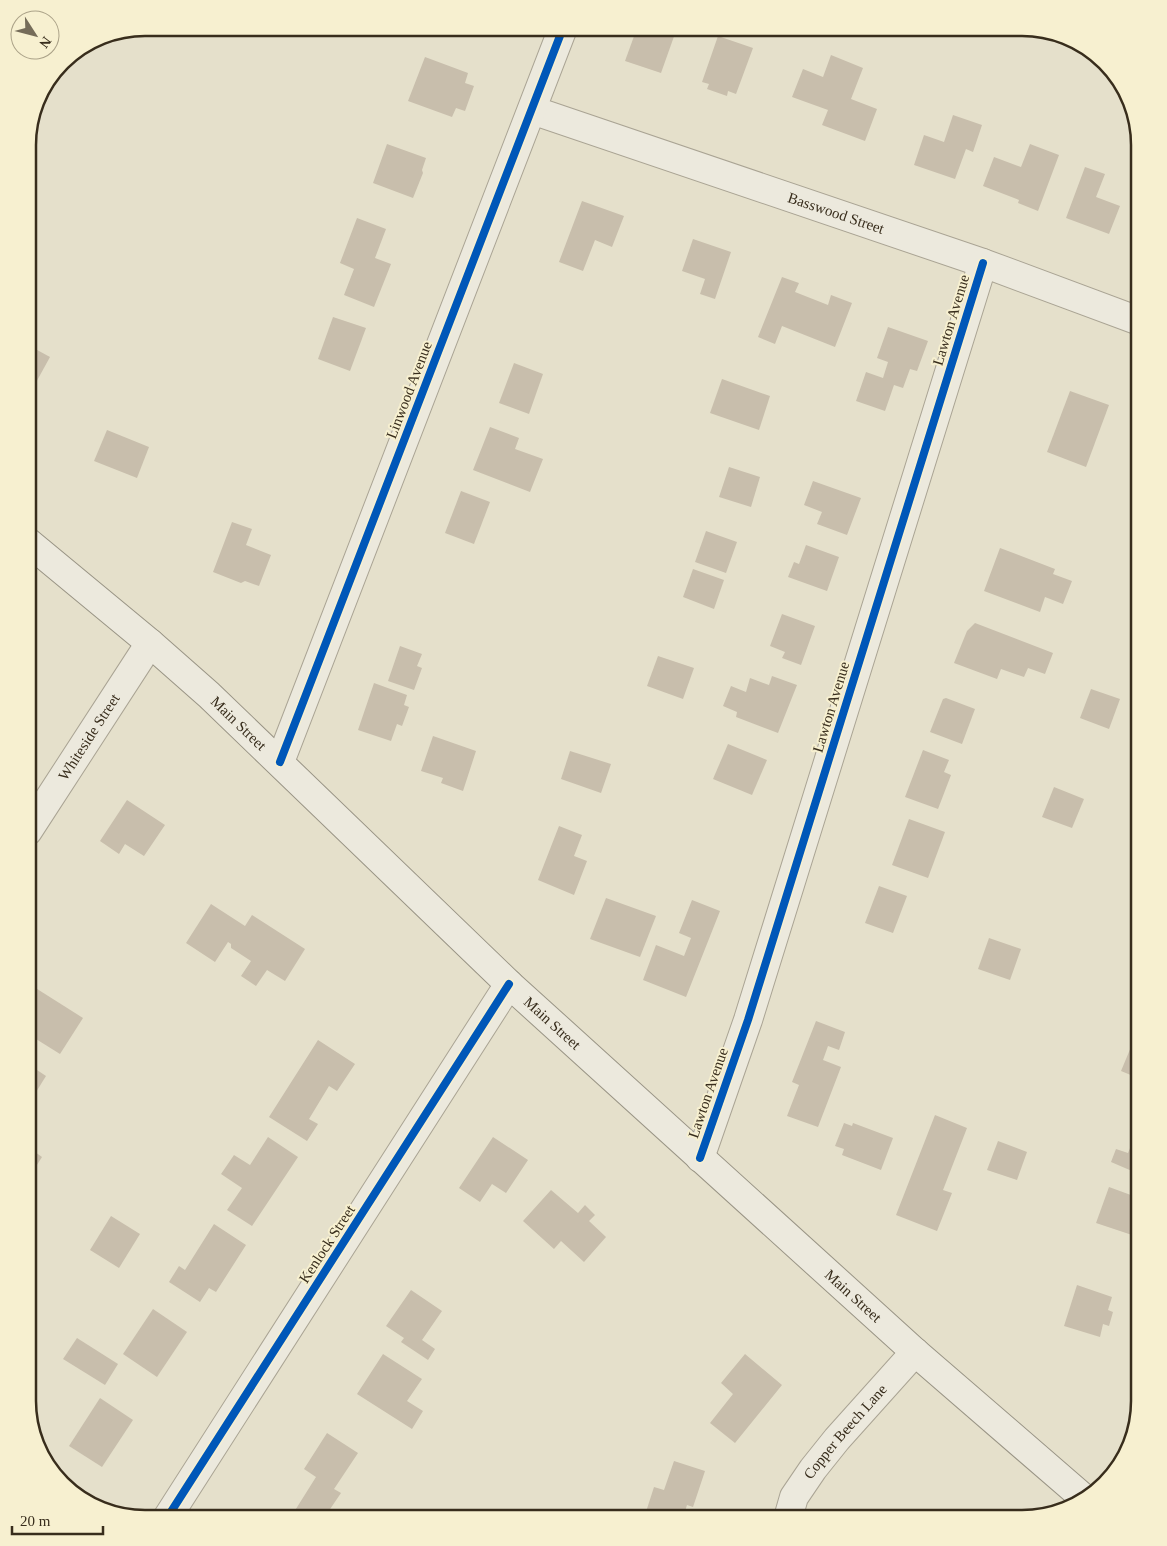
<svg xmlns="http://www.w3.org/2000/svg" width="1167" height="1546" viewBox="0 0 1167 1546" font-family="Georgia,serif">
  <rect width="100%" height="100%" fill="#e5e0cb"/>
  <!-- building -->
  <g fill="#c8beac">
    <polygon points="637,28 677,28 661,73 625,61"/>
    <polygon points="718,36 753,48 736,94 728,91 727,96 707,89 709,84 702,82"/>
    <polygon points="831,55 863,68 851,99 877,109 865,141 822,125 828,110 792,97 803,69 823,77"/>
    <polygon points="425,57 468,73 465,83 474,86 465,111 456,108 452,117 408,101"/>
    <polygon points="953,115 982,125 973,152 966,149 955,179 914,165 924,135 944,142"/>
    <polygon points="387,144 426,158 422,170 423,173 413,198 373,183"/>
    <polygon points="1030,144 1059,155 1038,211 1018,203 1019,200 983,186 994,157 1021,167"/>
    <polygon points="1085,167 1105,174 1096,197 1120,206 1109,234 1066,218"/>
    <polygon points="582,201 624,216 612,247 595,240 583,271 559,262"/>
    <polygon points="1139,211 1139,239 1130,234"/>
    <polygon points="357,218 386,229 375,258 391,264 374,307 344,295 354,269 340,263"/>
    <polygon points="693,239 731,252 715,299 700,294 705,279 682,271"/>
    <polygon points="782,277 799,283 795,292 828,305 831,295 852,303 835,347 782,326 775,344 758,337"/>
    <polygon points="333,317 366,328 350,371 318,359"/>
    <polygon points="888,327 928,341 917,371 910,369 903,388 894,385 885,411 856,401 866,372 883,378 888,362 877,358"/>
    <polygon points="28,345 50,357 28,397"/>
    <polygon points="514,363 543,374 529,414 499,403"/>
    <polygon points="722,379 770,396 759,430 710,413"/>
    <polygon points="1070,391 1109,405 1086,467 1047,452"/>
    <polygon points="490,427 519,438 515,449 543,459 530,492 473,470"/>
    <polygon points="107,430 149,447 137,478 94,461"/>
    <polygon points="729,467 760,477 751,507 719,497"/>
    <polygon points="813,481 861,498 847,535 817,524 822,512 804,505"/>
    <polygon points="461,491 490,502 474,544 445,533"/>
    <polygon points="232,522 252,529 246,545 271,555 259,586 245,581 241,583 213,572"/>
    <polygon points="706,531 737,542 726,573 695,562"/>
    <polygon points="806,545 839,557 827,591 788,577 794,562 799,564"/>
    <polygon points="1000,548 1055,569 1053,574 1072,581 1063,604 1045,597 1040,612 984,591"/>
    <polygon points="693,569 724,580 714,609 683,597"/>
    <polygon points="782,614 815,626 801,665 782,658 785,652 770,646"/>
    <polygon points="975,623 1053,653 1045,674 1028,668 1024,677 1001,669 997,679 954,663 967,631"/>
    <polygon points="400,646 422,654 417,666 422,668 414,690 388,681"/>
    <polygon points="658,656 694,668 683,699 647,686"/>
    <polygon points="772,676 797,685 778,733 736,717 737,712 723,706 731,686 746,692 750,678 769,685"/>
    <polygon points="374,683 407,695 404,705 409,707 402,726 397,724 391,741 358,730"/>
    <polygon points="1091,689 1120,699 1109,729 1080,718"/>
    <polygon points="946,698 975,709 962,744 930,732 943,699"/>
    <polygon points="433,736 476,751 463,791 441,783 443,778 421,771"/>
    <polygon points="728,744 767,760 752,795 713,779"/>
    <polygon points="923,750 949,760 944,772 951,775 938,809 905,797"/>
    <polygon points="570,751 611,764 601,793 561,779"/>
    <polygon points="1054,787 1084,799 1072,828 1042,817"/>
    <polygon points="127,800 165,825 144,856 125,844 119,854 100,841"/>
    <polygon points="909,819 945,832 928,878 892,865"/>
    <polygon points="559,826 582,835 574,856 587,861 574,895 538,880"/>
    <polygon points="879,886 907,896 893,933 865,923"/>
    <polygon points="606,898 656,916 640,957 590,939"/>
    <polygon points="692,900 720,911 686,997 643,980 656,945 684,956 691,938 679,933"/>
    <polygon points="211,904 245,926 252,915 305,949 285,981 267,970 256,986 241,976 251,961 231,948 231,944 228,942 215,962 186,943"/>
    <polygon points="989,938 1021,949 1010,980 978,969"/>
    <polygon points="34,987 83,1018 60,1054 28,1034 28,997"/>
    <polygon points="816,1021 845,1032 839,1050 828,1046 823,1060 841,1067 818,1127 787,1116 799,1085 792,1082"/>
    <polygon points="318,1040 355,1064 337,1091 329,1086 309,1119 318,1124 307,1141 269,1117"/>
    <polygon points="1131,1047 1139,1050 1139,1092 1133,1089 1138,1078 1121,1071"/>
    <polygon points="28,1064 46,1076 28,1105"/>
    <polygon points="935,1115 967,1128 943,1190 952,1193 937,1231 896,1215"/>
    <polygon points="844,1123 852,1126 853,1123 893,1138 881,1170 842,1155 844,1149 835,1146"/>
    <polygon points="1137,1131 1139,1132 1139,1174 1111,1162 1116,1149 1128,1153"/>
    <polygon points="268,1137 298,1157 252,1226 227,1210 242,1188 221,1174 234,1155 250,1165"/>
    <polygon points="493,1137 528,1160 506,1193 492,1184 480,1202 459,1188"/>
    <polygon points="998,1141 1027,1152 1017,1180 987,1170"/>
    <polygon points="28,1147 42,1157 28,1179"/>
    <polygon points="1109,1187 1139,1198 1139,1233 1138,1237 1096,1223"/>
    <polygon points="551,1190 578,1213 585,1205 595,1215 589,1221 606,1237 584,1262 561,1241 554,1249 523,1221"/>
    <polygon points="111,1216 140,1234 119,1268 90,1250"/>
    <polygon points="214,1224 246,1245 216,1292 209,1288 200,1302 169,1282 179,1266 185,1270"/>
    <polygon points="1077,1285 1112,1297 1108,1310 1113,1312 1109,1326 1103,1324 1100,1337 1064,1326"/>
    <polygon points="411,1290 442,1311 422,1340 435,1349 428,1360 401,1342 404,1338 386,1326"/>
    <polygon points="153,1309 187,1332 157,1377 123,1354"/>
    <polygon points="77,1338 118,1364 105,1385 63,1359"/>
    <polygon points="383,1354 422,1379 407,1401 423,1411 412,1429 357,1394"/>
    <polygon points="745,1354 782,1385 735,1443 710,1423 733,1394 721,1383"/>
    <polygon points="100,1398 133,1420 102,1467 69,1446"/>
    <polygon points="327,1433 358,1453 334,1489 341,1493 324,1518 304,1518 294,1512 316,1477 304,1469"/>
    <polygon points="674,1461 705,1471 693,1507 687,1505 683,1518 644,1518 654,1487 664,1490"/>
  </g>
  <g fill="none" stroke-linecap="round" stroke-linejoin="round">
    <defs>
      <g id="minor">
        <path id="s1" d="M532,110L983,263L1139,321"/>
        <polyline points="280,762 563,28"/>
        <path id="s2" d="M28,831L150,643"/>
        <polyline points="700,1158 748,1020 983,263"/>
        <polyline points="167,1518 509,984"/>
        <path id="s3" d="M788,1518L794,1497L813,1469L837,1439L915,1352"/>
      </g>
      <g id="secondary">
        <path id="s4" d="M28,542L150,643L209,695L509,984L915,1352L1085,1499"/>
      </g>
    </defs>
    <!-- minor casing -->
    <use href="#minor" stroke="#aaa494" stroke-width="30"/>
    <!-- secondary casing -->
    <use href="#secondary" stroke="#999485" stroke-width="30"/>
    <!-- minor -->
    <use href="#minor" stroke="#ece9dd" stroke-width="28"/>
    <!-- secondary -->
    <use href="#secondary" stroke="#ece9dd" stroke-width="28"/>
    <defs>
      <g id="cycleway">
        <polyline points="280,762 563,28"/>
        <polyline points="700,1158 748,1020 983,263"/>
        <polyline points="167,1518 509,984"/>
      </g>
    </defs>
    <!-- cycleway casing -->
    <use href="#cycleway" stroke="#f7f0d0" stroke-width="11"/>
    <!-- cycleway -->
    <use href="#cycleway" stroke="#0057b8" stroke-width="8"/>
  </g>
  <g text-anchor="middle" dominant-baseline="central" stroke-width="4" stroke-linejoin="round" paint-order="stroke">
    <!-- street labels -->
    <g font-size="15" fill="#382d1c" stroke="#f7f0d0">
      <text stroke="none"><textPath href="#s1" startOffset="321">Basswood Street</textPath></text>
      <text transform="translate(951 320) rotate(-73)">Lawton Avenue</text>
      <text transform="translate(409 390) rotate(-69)">Linwood Avenue</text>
      <text transform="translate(831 707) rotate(-73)">Lawton Avenue</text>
      <text stroke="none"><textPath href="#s4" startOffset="278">Main Street</textPath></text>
      <text stroke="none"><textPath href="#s2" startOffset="112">Whiteside Street</textPath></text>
      <text stroke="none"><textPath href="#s4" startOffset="712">Main Street</textPath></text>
      <text transform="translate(708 1093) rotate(-71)">Lawton Avenue</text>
      <text transform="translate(327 1244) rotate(-57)">Kenlock Street</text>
      <text stroke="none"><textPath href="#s4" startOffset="1118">Main Street</textPath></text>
      <text stroke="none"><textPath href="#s3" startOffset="105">Copper Beech Lane</textPath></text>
    </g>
  </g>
  <!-- crop -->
  <path d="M0 0H1167V1546H0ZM145 36H1022A109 109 0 0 1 1131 145V1401A109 109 0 0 1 1022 1510H145A109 109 0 0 1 36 1401V145A109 109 0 0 1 145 36Z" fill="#f7f0d0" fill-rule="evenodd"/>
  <path fill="none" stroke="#382d1c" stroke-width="2.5" d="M145 36H1022A109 109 0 0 1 1131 145V1401A109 109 0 0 1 1022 1510H145A109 109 0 0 1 36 1401V145A109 109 0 0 1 145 36Z"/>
  <!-- north arrow -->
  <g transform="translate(35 35) rotate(126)"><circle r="24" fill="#f7f0d0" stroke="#aba288"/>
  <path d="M0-4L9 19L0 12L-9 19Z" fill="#756c59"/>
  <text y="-8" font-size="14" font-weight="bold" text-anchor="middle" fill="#382d1c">N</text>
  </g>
  <!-- scale -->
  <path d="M12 1526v8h91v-8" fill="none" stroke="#382d1c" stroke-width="2.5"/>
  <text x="20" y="1526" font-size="15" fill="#382d1c" stroke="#f7f0d0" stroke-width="4" paint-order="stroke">20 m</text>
</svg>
